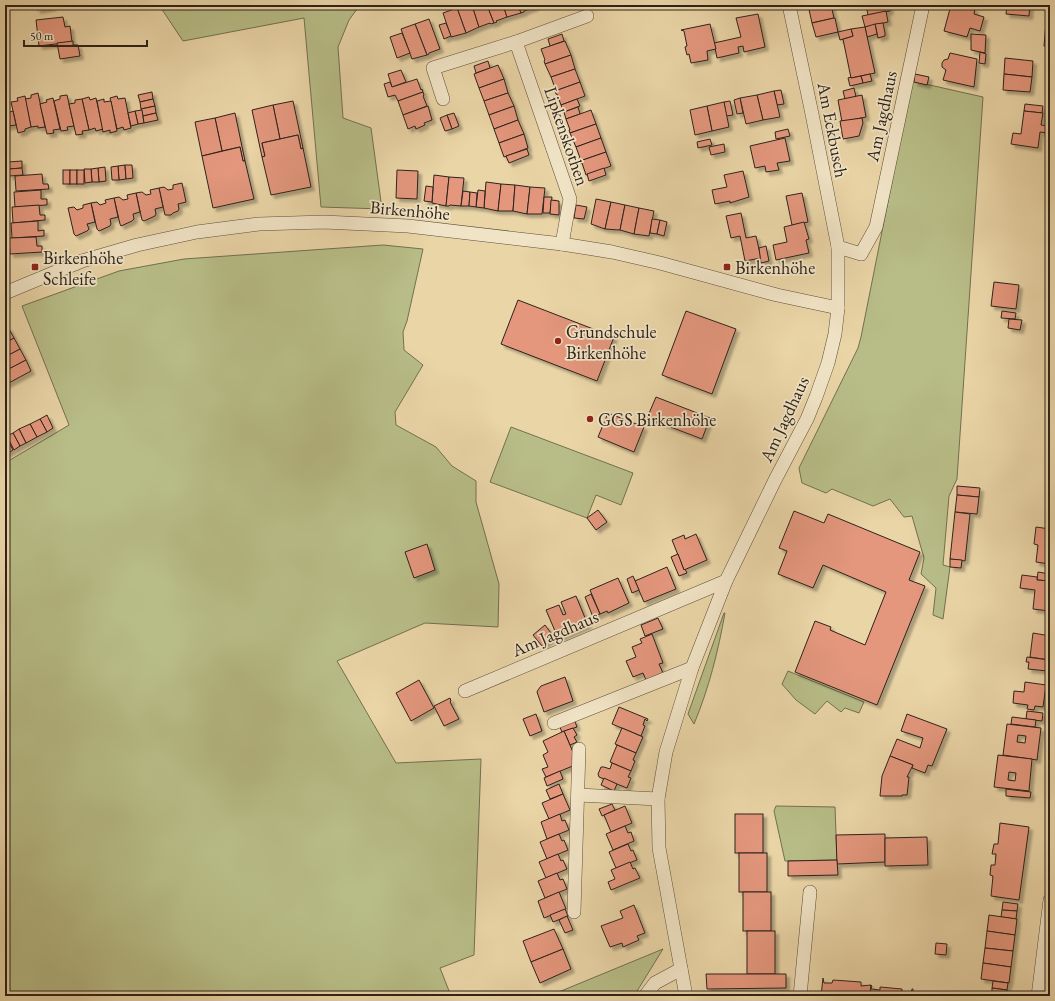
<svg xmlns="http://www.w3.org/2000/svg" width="1055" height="1001" viewBox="0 0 1055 1001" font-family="'EB Garamond',serif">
  <defs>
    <filter id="shadow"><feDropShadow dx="3.5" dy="3.5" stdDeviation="1" flood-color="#0004"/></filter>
  </defs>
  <rect width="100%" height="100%" fill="#ead5a7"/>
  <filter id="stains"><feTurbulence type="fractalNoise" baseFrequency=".005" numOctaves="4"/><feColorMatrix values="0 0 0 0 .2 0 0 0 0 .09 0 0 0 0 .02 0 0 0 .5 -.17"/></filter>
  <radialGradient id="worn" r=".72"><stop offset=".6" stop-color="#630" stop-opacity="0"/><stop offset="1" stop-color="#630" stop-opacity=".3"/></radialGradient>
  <!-- green -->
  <g fill="#b8bd87" stroke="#727050">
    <polygon points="159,5 360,5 349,20 338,47 343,118 371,128 382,209 321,207 304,18 183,41"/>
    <polygon points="912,81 983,97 957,479 949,496 943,565 950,567 943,619 933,615 936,588 921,574 924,558 912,516 904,517 890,499 873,506 832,489 826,493 802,483 799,468 858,348 861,337"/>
    <polygon points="383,245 423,249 407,321 403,332 404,350 423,365 395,412 396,425 436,447 452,466 476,481 476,502 499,584 498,627 425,623 337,661 396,763 481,759 474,955 440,968 451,996 5,996 5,463 69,425 22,306 119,271 184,259"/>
    <polygon points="511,427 633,473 621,505 596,495 587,518 490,482"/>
    <path d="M724,613H725C718,652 709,688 694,724L688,714Z"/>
    <polygon points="788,671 864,702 859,713 845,708 841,712 827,701 815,714 796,700 782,684"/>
    <polygon points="776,806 835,807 837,860 785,861 774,811"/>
    <polygon points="663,949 634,996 549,996"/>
  </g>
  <!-- building -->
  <g fill="#e4977d" stroke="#2d221a" fill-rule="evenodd" filter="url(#shadow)">
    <polygon points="36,5 53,5 53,7 37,10"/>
    <polygon points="465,5 472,5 479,27 466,33 457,8"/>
    <polygon points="472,5 487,5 494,23 491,24 490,23 479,27"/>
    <polygon points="487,5 503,5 507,17 496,21 497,22 494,23"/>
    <polygon points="503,5 518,5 521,13 507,17"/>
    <polygon points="518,5 534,5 535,7 524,11 524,12 521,13"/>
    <polygon points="808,5 831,5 834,18 812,23"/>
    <polygon points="866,5 889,5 890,11 868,15"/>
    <polygon points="951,5 960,5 975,9 974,14 984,17 980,31 970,28 967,37 944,31"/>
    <polygon points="1007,5 1030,5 1029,16 1006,14"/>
    <polygon points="457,8 466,33 451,37 443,13"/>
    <polygon points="886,11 888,22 865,27 862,16"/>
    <polygon points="1047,11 1050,12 1050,46 1044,46"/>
    <polygon points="758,14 765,47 744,52 743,46 738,47 739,53 717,58 714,43 741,37 736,18"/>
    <polygon points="63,17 65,27 70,26 72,42 39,46 36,20"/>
    <polygon points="834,18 835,18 838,32 816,37 812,23"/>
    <polygon points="429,19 440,49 429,53 429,54 427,55 415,24"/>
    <polygon points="446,23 451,36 444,39 439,25"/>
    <polygon points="883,23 885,33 885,36 878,38 875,24"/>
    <polygon points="415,24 427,55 412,59 401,29"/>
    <polygon points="710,24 716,49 707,51 708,60 691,63 689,54 687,55 685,47 687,46 684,31 681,30"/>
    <polygon points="875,24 877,34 867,37 865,27"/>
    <polygon points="865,27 875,73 851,78 843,39 853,36 851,29"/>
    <polygon points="851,29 853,36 840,40 838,32"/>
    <polygon points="402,33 410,53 397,58 390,37"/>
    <polygon points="562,34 564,41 550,46 548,39"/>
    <polygon points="971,34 986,35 985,53 971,50"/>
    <polygon points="73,41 73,45 78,45 80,56 60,59 57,43"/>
    <polygon points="565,41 571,55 545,64 544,61 545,60 541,49"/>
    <polygon points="980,52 986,54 985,64 979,63"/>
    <polygon points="950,53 977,59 974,87 943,80 946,70 942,67 942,63 944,60 948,59"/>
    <polygon points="571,55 575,69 551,77 545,64"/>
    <polygon points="1005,58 1033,61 1032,77 1004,74"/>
    <polygon points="488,61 490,68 476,73 474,66"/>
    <polygon points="498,65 504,79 479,88 474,74"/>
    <polygon points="575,69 580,82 555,91 554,88 555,88 551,77"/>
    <polygon points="401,70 406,82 392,87 388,74"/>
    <polygon points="870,74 872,81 863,83 861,76"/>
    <polygon points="915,74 929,77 927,85 914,82"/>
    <polygon points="1004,74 1032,77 1030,92 1003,90"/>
    <polygon points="861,76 863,83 850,86 848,78 851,77 851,78"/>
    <polygon points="417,79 421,90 422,89 423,92 398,101 395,95 388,97 384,84 390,82 392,87"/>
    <polygon points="504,79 508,93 484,101 479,88"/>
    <polygon points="580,82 585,96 561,105 557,94 556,94 555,91"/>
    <polygon points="854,88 856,97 845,99 843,91"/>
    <polygon points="781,90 784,104 777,105 774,91"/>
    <polygon points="774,91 780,117 763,120 757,95"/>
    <polygon points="152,92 153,99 140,102 138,95"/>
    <polygon points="423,92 424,95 423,96 427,106 403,115 398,101"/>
    <polygon points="38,93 45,127 38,128 38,126 31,127 25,99 31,98 31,95"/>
    <polygon points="508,93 514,106 489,115 484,101"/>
    <polygon points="67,95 74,126 67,127 68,130 61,131 54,101 60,99 60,96"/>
    <polygon points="757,95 763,120 746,124 740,98"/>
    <polygon points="862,95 866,117 842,122 838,100"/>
    <polygon points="25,96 31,127 25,129 25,131 18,133 11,102 18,101 17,98"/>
    <polygon points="117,96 118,99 125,98 131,128 124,130 123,127 117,129 110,98"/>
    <polygon points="89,97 90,100 96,98 103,129 96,131 95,128 89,130 82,99"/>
    <polygon points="53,98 60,129 53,130 54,133 47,134 40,104 47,102 46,100"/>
    <polygon points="740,98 743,113 737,114 734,100"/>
    <polygon points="82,99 89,130 82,131 83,134 76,135 69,104 75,103 75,100"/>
    <polygon points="104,99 104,102 111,101 117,131 110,133 110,130 103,132 97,101"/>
    <polygon points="153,99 155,106 141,109 140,102"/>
    <polygon points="577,99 580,106 564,112 561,105"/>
    <polygon points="293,101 303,148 301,149 298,135 280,139 273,105"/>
    <polygon points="730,101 733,115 726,116 724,102"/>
    <polygon points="724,102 729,127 712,131 707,106"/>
    <polygon points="1025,104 1043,106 1042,113 1024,111"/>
    <polygon points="273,105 280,139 262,143 265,156 262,157 252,110"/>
    <polygon points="155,106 156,113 143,116 141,109"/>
    <polygon points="428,106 432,120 424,123 425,125 416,129 415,126 408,129 403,115"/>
    <polygon points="514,106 518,120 494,129 489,115"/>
    <polygon points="707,106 712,131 695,135 690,110"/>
    <polygon points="578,107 580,114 566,119 564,112"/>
    <polygon points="142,110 144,123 138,124 135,111"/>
    <polygon points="591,110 596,124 570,133 569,130 570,130 566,119"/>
    <polygon points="13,111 16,125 9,126 7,113"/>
    <polygon points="135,111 138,124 131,126 128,113"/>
    <polygon points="1024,111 1043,113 1041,125 1049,126 1048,133 1040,132 1038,148 1011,144 1013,133 1021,134"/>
    <polygon points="5,113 7,113 9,126 5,127"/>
    <polygon points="156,113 158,120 144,123 143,116"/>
    <polygon points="235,113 245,161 243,161 240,147 222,151 215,118"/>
    <polygon points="454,113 459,126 452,129 447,115"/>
    <polygon points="447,115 452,129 445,131 440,118"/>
    <polygon points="215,118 222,151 202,156 195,122"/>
    <polygon points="862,118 863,123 859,136 843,139 840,121"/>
    <polygon points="518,120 524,134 499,143 494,129"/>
    <polygon points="596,124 601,138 576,147 570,133"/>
    <polygon points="788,129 790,136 776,139 775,132"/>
    <polygon points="524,134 528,148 504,157 499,143"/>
    <polygon points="298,135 301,149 303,148 311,187 271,195 262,157 265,156 262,143"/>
    <polygon points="601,138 606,152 580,161 579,158 580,158 576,147"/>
    <polygon points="785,138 790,161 777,163 779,170 766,172 765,166 755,168 750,146"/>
    <polygon points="710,139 712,145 698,148 697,142"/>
    <polygon points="724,144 725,152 711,155 709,147"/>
    <polygon points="240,147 243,161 245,161 254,199 213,208 202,156"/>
    <polygon points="527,149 529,155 509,163 506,156"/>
    <polygon points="606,152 611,166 586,175 582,163 581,164 580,161"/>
    <polygon points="22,161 22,168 9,169 8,162"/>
    <polygon points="125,165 126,179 119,180 118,166"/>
    <polygon points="125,165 132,165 133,178 126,179"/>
    <polygon points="118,166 119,180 112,180 111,167"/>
    <polygon points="105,167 106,181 99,182 98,168"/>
    <polygon points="22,168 23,175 9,176 9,169"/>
    <polygon points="98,168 99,182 92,182 91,169"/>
    <polygon points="604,168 606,175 589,181 587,174"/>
    <polygon points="84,169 91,169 92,182 85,183"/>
    <rect x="63" y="170" width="7" height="14"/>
    <rect x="70" y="170" width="7" height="14"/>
    <rect x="77" y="170" width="7" height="14"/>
    <polygon points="397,170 418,171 417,199 396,198"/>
    <polygon points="743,171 749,197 730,203 730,201 715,204 712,190 727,187 724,175"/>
    <polygon points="42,174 43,184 48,184 49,189 16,191 15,176"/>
    <polygon points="434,175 449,177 446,206 432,203"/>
    <polygon points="449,177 464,178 461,206 450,205 449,206 446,206"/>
    <polygon points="486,182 501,184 498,211 484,208"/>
    <polygon points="182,183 186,202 178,204 179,209 178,211 173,213 171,215 165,215 159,188 164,187 168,190 173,189 173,185"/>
    <polygon points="501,184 515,185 513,211 498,211"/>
    <polygon points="515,185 530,187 527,214 513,211"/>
    <polygon points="426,186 433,187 432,202 424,201"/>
    <polygon points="530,187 545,188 542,214 527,214"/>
    <polygon points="159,188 163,207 155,209 156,214 155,216 144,221 142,220 136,193 142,192 146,195 151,194 150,190"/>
    <polygon points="41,190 41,199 47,199 47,205 15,207 14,192"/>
    <polygon points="478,190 485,191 484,208 476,207"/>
    <polygon points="463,191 470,192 469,206 461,206"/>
    <polygon points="470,192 477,193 476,207 469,206"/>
    <polygon points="136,193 140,212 133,214 134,219 132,221 121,226 120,224 114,198 119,197 123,200 128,199 127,195"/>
    <polygon points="802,193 808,222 792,225 786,196"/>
    <polygon points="544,197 552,197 550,213 543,213"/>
    <polygon points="114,198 118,217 110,219 111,224 110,226 99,231 97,229 91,203 97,202 100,205 106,203 105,200"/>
    <polygon points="596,199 611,202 605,229 591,224"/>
    <polygon points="551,200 559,201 559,215 550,214"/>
    <polygon points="611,202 625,205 620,230 605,229"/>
    <polygon points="91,203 95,222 87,224 89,229 87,231 76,236 74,234 68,208 74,207 77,210 83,208 83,205"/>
    <polygon points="39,205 40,215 45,215 45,220 13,223 12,207"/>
    <polygon points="576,205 587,207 584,219 574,218"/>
    <polygon points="625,205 639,208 634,234 620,230"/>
    <polygon points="639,208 654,211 649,236 634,234"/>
    <polygon points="741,213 746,238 756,236 761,258 745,261 740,236 731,238 726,216"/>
    <polygon points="652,219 660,220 657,234 650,233"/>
    <polygon points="660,220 667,222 664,236 657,234"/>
    <polygon points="38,221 38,231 44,230 44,236 12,238 11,223"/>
    <polygon points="804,222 809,239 806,240 809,253 776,260 773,245 787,242 784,227"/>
    <polygon points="36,237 37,246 42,246 42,252 10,254 9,238"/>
    <polygon points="766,246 769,261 761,263 759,248"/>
    <polygon points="994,282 1019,285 1016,309 991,306"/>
    <polygon points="518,300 614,337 597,381 501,344"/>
    <polygon points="686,311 736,329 712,394 662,375"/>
    <polygon points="1002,311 1016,313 1015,319 1001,318"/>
    <polygon points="1009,319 1022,320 1020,330 1008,328"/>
    <polygon points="8,327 14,338 5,343 5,329"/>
    <polygon points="14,338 20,349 5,357 5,343"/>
    <polygon points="20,349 26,360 5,371 5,357"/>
    <polygon points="26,360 31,371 5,385 5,371"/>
    <polygon points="656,397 710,418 702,439 647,418"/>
    <polygon points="608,413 644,427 634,452 598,437"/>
    <polygon points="47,415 53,428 47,432 40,419"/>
    <polygon points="40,419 47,432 37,437 30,424"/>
    <polygon points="30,424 37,437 26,443 19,429"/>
    <polygon points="19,429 26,443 20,446 13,433"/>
    <polygon points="13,433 20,446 14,450 7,436"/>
    <polygon points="6,437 13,450 7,454 5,450"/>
    <polygon points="957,486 980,488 979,497 957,495"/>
    <polygon points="957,495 979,497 977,514 955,512"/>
    <polygon points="598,510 607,522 596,530 587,518"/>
    <polygon points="794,511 824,523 828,514 920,552 909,580 925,586 877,705 795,672 815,621 831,627 830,630 865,645 886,592 823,565 813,588 778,574 787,551 779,548"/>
    <polygon points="955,512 970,514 965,561 950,559"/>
    <polygon points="1036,527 1050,529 1050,564 1036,562 1038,545 1034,544"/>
    <polygon points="696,534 707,560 684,570 672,540 684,535 685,539"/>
    <polygon points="427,544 435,570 414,578 405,552"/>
    <polygon points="678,554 684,570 685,569 687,573 679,576 671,557"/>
    <polygon points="950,559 962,560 961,568 950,567"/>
    <polygon points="667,567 676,589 644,602 635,581"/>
    <polygon points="1038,572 1050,574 1050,581 1037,580"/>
    <polygon points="1022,575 1037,577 1037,580 1050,581 1050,611 1033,609 1035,590 1020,588"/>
    <polygon points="633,576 639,590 632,593 627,579"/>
    <polygon points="618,578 629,603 608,613 607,611 600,614 590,590"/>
    <polygon points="591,594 600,614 593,617 585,597"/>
    <polygon points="576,596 588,625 558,638 546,610 559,605 563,615 566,614 561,602"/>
    <polygon points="658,618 663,629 645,636 641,625"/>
    <polygon points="545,625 554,637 542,646 533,635"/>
    <polygon points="1033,633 1050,636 1049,660 1030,657"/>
    <polygon points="652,634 663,663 659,664 663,673 646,680 643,673 633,677 626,661 636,657 632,647 642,643 640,639"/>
    <polygon points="1027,657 1049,660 1048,671 1028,669 1029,662 1026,662"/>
    <polygon points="565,677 573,701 544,712 537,692 538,690 541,686"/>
    <polygon points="419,680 434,708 411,721 396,693"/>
    <polygon points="1025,682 1046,685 1043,707 1035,706 1034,710 1027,709 1028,705 1013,703 1014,691 1024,692"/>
    <polygon points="450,698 451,701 450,702 459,719 444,726 434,706"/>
    <polygon points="619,707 648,719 647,721 645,719 643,725 645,726 641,736 612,724"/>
    <polygon points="1027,711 1043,713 1042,721 1026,719"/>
    <polygon points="536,714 542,731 530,736 523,719"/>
    <polygon points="907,714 947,729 932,766 928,765 925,773 912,768 913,765 890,756 897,739 920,748 923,738 901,731"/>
    <polygon points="1012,717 1036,720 1035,727 1011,724"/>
    <polygon points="574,719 577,727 562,732 559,725"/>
    <path d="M1007,724L1041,728L1037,760L1003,755ZM1018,735L1026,736L1025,743L1017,742Z"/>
    <polygon points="573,728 577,735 574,737 577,742 570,745 564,731"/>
    <polygon points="622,728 643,737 636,753 615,744"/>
    <polygon points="564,731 575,757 572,758 575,765 546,777 542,769 548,767 543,755 548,752 543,741"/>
    <polygon points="617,745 636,753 633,760 635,761 631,771 610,762"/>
    <path d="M998,755L1032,759L1029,791L994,787ZM1009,772L1016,773L1015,781L1008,780Z"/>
    <polygon points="890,756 913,765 907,777 909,777 907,795 902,795 902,796 880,796 882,776"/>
    <polygon points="612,763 631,771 628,777 631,778 627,788 599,777 598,774 601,767 604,767 610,769"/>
    <polygon points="560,771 563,779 547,786 544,778"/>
    <polygon points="604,778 617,784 614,791 601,785"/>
    <polygon points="559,784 563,794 550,799 546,790"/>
    <polygon points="1006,789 1031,792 1030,798 1006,796"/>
    <polygon points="563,794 570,810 549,819 542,803"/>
    <polygon points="612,804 615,810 602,816 599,809"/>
    <polygon points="625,806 632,823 611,832 604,815"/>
    <polygon points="560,814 562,821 565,820 569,830 547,839 541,822"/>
    <rect x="735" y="814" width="28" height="39"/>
    <polygon points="1000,823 1029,827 1019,900 991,896 993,876 990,875 991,865 995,865 996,854 992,854 994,844 998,844"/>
    <polygon points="625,826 628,833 631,832 634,841 613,850 606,834"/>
    <polygon points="559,834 562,841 564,840 568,850 547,859 540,842"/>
    <polygon points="885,834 885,862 837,864 836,835"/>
    <polygon points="927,837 928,865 885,866 885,838"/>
    <polygon points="628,844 631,851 633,850 637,860 616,868 609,852"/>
    <rect x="739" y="853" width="28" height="39"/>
    <polygon points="558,854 561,861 563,860 567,869 546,878 539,862"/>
    <polygon points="837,860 838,875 788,876 788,861"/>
    <polygon points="630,862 633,869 635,868 640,878 611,890 608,882 615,879 611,870"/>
    <polygon points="557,873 560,880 563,879 567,889 545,898 538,881"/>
    <polygon points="559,892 566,909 544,918 538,901"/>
    <rect x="743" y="892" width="28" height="39"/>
    <polygon points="1003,902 1018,904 1017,911 1002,910"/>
    <polygon points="634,905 645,933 637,936 639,940 623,947 622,943 610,947 601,926 623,918 620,911"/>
    <polygon points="565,909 568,916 553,922 550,915"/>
    <polygon points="1002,910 1017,911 1016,919 1001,917"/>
    <polygon points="989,915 1017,919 1015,935 987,931"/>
    <polygon points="567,916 573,930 565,933 559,920"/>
    <polygon points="554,929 563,949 531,962 523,941"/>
    <rect x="747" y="931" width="28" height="43"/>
    <polygon points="987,931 1015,935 1013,951 985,948"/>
    <polygon points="936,943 947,944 946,955 935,954"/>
    <polygon points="985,948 1013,951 1011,967 983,963"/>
    <polygon points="563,949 571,969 540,983 531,962"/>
    <polygon points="983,963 1011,967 1009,983 981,979"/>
    <polygon points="706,974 786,974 786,988 707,989"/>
    <polygon points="823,978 824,983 832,983 833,980 861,982 861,986 871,985 870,996 821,996"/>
    <polygon points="993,981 1008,983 1007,990 992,988"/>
    <polygon points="871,985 872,986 871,989 880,990 880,987 902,989 902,992 911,993 912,989 913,989 913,996 870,996"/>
    <polygon points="992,988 1007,990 1007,996 992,995"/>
  </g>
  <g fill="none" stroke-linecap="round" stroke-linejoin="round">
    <defs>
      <g id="street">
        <polyline points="516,42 587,16"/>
        <polyline points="443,99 433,68 516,42 570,199 562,244"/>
        <polyline points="838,247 861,254 876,227 923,5"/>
        <polyline points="5,293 82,261 137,245 197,232 259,224 324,222 408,226 562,244 612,252 660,263 777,295 838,308"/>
        <polyline points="465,691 726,581"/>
        <polyline points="554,723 692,668"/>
        <polyline points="578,795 658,799"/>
        <polyline points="574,912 579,749"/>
        <polyline points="645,996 655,983 681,969"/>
        <polyline points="686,996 659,848 658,799 666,752 692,668 726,581 775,480 807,419 816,397 828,363 835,334 838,308 838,247 812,114 789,5"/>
        <polyline points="800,996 810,892"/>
        <polyline points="1038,996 1050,900"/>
      </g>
    </defs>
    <!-- street casing -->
    <use href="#street" stroke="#5c4f3d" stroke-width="14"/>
    <!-- street -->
    <use href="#street" stroke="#f1e4c6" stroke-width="13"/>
  </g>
  <!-- markers -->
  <g fill="#8f2418" stroke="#f1e4c6" stroke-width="1.5">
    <rect x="31" y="263" width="8" height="8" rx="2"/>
    <rect x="723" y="263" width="8" height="8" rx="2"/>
    <circle cx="558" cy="341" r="4"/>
    <circle cx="590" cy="419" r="4"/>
  </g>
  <g text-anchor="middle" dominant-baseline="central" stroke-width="3.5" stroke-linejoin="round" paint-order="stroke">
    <!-- street labels -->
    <g font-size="18" fill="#2d221a" stroke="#f1e4c6">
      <text transform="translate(881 116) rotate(-78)">Am Jagdhaus</text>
      <text transform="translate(833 130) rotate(79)">Am Eckbusch</text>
      <text transform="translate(567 136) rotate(71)">Lipkenskothen</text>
      <text transform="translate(410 210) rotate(5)">Birkenhöhe</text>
      <text transform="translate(784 419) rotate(-65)">Am Jagdhaus</text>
      <text transform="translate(555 633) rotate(-23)">Am Jagdhaus</text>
    </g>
    <!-- poi labels -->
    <g font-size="18" fill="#2d221a" stroke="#f1e4c6" text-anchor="start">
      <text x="43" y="257">Birkenhöhe<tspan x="43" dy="21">Schleife</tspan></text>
      <text x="735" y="267">Birkenhöhe</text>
      <text x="566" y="331">Grundschule<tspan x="566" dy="21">Birkenhöhe</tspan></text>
      <text x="598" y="419">GGS Birkenhöhe</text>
    </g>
  </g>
  <!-- margin -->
  <rect width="1055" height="1001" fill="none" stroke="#ead5a7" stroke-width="20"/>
  <rect x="6" y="6" width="1043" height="989" fill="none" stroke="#2d221a" stroke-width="2"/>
  <rect x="10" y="10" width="1035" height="981" fill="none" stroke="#2d221a"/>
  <!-- scale -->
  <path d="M24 40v6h123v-6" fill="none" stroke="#2d221a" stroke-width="2"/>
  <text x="30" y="40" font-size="12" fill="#2d221a" stroke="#f1e4c6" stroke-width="3" paint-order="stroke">50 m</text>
  <rect width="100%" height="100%" filter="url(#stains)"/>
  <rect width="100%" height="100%" fill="url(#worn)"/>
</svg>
